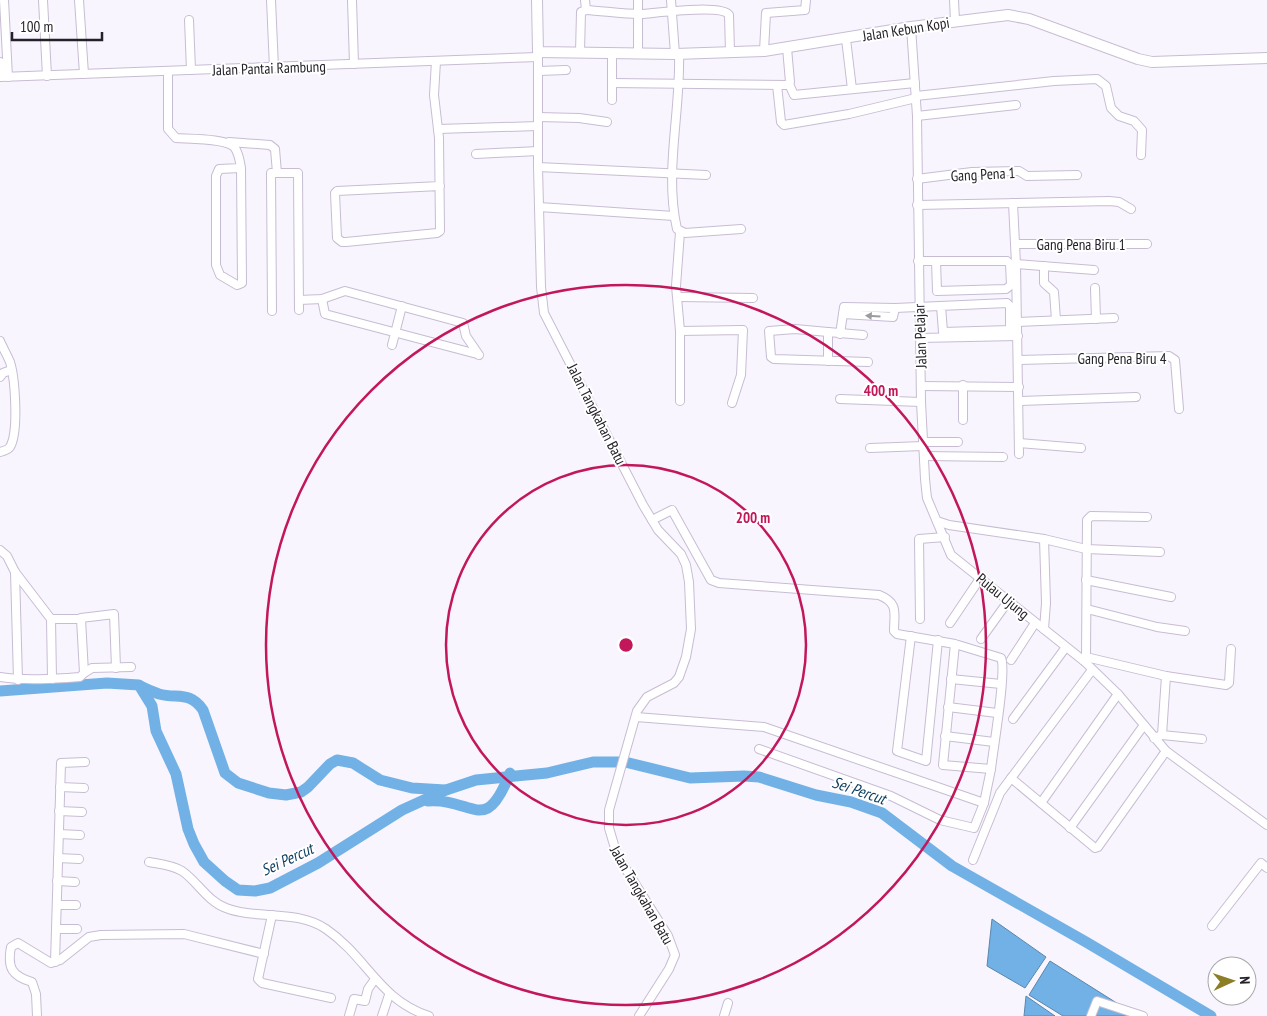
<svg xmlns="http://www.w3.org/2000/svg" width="1267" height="1016" viewBox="0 0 1267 1016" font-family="'PT Sans Narrow',sans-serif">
  <rect width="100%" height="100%" fill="#f9f5fe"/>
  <!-- water -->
  <g fill="#71b1e5" stroke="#5a86ad">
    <polygon points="992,919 1046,957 1025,988 987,966"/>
    <polygon points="1050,961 1131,1012 1129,1016 1063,1016 1029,995"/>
    <polygon points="1026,996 1055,1016 1024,1016"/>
  </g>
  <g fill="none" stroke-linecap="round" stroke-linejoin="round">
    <!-- river -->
    <g stroke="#71b1e5" stroke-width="11">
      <path d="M140,686C146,689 153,692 159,694C178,699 190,691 203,710L225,773L238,783L269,793L286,795L301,792L308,787L330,764L337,760L353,763L380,780L412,788L445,790"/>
      <polyline points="0,691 107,683 139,685 152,706 156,731 176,774 188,829 194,844 204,862 225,881 238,890 255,891 270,888 318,863 402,810 446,790 476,780 547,773 593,762 625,762 690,778 744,776 759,777 816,795 851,802 882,813 952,866 1086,942 1211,1016"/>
      <path d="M428,801C474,798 485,837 510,773"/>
    </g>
    <defs>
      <g id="minor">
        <polyline points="4,0 8,77"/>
        <polyline points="43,0 47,76"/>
        <polyline points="79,0 84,74"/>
        <polyline points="271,0 274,68"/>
        <polyline points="352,0 354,64"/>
        <polyline points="638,0 638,52"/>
        <polyline points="671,0 675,54"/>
        <polyline points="954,0 955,21"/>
        <path d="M586,10C604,11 622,14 641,14C656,13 722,4 729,15L730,52"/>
        <polyline points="189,20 191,70"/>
        <polyline points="911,27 917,116 921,402 925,479 927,498 951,555 1084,661 1118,694 1166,751 1267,825"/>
        <polyline points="846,39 852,89"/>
        <polyline points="764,51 766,13 805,10 806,0"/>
        <polyline points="538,52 538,167 541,287 544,313 643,505 658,530 681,554 686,565 689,582 691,629 686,657 679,677 674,683 647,697 637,711 609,810 609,828 617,855 668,936 675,955 669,969 639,1016"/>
        <polyline points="580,52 581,12 586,10 585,0"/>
        <polyline points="612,53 612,100"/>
        <path d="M679,53C681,111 664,172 677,229L685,233L741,229"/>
        <polyline points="436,61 434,95 439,138 440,231 437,233 346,242 342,242 337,238 335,193 337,191 440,186"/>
        <polyline points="0,62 1,77"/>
        <path d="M168,71V129L176,138C189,139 228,138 235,148C239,154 240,162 241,168L242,283L237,285L220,275L216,265V176L219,169L241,168"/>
        <polyline points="539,71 566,70"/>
        <polyline points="0,77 538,57"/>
        <polyline points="612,83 787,85 790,82 787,48"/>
        <polyline points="789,84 794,95 915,83"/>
        <polyline points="777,85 781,122 784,125 849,114 916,98"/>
        <polyline points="916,96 1054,81 1097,79 1106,86 1111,108 1119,116 1134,121 1142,130 1141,155"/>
        <polyline points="917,116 1016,105"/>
        <polyline points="538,117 579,118 607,122"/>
        <polyline points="438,129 538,126"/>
        <polyline points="229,142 270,145 275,149 277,173 271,173 272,311"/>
        <polyline points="476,154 538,151"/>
        <polyline points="538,167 706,175"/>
        <polyline points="277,173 298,173 299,310"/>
        <polyline points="917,179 972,172 1019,171 1027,176 1077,175"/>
        <polyline points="1013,203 1016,264 1019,454"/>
        <polyline points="917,205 1109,201 1119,202 1131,209"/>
        <polyline points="539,207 674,216"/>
        <polyline points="680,232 676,286 680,331 680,401"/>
        <polyline points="1015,244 1147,244"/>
        <polyline points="918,261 1007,261 1010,264 1011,285 1006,289 937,291 936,261"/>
        <polyline points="1016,264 1094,270"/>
        <polyline points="1044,266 1044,283 1054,292 1056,320"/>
        <polyline points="1095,288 1096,319"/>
        <polyline points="679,297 753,298"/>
        <polyline points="322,299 325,314 477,354"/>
        <polyline points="299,300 322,299 345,291 463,323 466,336 479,355"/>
        <polyline points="843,314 893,317 895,308"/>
        <polyline points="1017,322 1114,318"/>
        <polyline points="680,331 743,330 741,375 732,403"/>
        <polyline points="828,332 795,329 769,331 771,357 774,359 868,362"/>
        <polyline points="840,334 844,307 895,308 1007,303 1010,306 1010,330 943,332 941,306"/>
        <polyline points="920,338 1018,336"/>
        <path d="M0,341C3,348 7,355 10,362C15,378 19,432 10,447C8,450 4,451 0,452"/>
        <polyline points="392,345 402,306"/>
        <polyline points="1019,360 1169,356 1175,360 1179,409"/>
        <polyline points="828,361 828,332 863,335"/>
        <polyline points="0,377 3,373 11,370"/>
        <polyline points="963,385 963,420"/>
        <polyline points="921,386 1019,387"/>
        <polyline points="840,399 921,402"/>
        <polyline points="1020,401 1136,397"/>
        <polyline points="923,442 958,442"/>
        <polyline points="1019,443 1081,448"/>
        <polyline points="870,448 923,446"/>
        <polyline points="924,456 1003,457"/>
        <path d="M652,520L672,510L711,580L719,583L879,595C899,603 894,613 894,631L897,634L955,644L1001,658C1007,670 993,750 991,769L943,765L955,644"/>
        <polyline points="937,521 949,525 1044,539 1086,549 1160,552"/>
        <path d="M0,550L7,556L15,572L51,619H81L84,673L80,677C53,679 26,681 0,677"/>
        <polyline points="15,572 18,680"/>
        <polyline points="1086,580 1171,597"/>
        <polyline points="1087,609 1157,627 1185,631"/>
        <polyline points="81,618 114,614 116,668"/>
        <polyline points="51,619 52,679"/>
        <polyline points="920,619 919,539 945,537"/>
        <polyline points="950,623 981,577"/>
        <polyline points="1044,629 1046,603 1044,539"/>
        <polyline points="911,636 897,751 926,761 938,640"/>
        <polyline points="981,639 1009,600"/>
        <polyline points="1086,657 1166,676 1226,685 1229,683 1231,649"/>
        <polyline points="1011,660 1035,623"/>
        <polyline points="1084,661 1086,657 1087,520 1091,516 1147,517"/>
        <polyline points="84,673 92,668 131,667"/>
        <polyline points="951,679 1001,684"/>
        <polyline points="948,707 997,713"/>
        <polyline points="636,717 764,727 984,803"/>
        <polyline points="1013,719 1066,647"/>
        <polyline points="1162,735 1202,739"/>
        <polyline points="945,736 994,742"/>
        <polyline points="1154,738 1162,735 1166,676"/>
        <polyline points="759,749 891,796 940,820 974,828 984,803 991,769"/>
        <polyline points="1011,778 1095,848 1098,847 1166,751"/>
        <polyline points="60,787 84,788"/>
        <polyline points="1041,803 1118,694"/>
        <polyline points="59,811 82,812"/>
        <polyline points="1070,828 1144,725"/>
        <polyline points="59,834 80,835"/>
        <polyline points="58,858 79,859"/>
        <polyline points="973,860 1000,793 1092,670"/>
        <path d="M149,862C160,864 172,865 182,871C198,882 207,901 226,908C257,920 296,909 326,929C367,957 379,1000 429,1016"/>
        <polyline points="57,881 75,882"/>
        <polyline points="57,905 76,905"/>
        <polyline points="272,915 258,979 262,983 331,998"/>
        <polyline points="1212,926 1261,863 1267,868"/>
        <polyline points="56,929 77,929"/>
        <polyline points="55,962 61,763 85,762"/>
        <path d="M37,1016L36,994L32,982C12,976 7,968 11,947L18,943L51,963L60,960L89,937L101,935L184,934L264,954"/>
        <polyline points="349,1016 354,999 365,1001 368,989 375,979"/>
        <polyline points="382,1016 389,995"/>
        <polyline points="724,1016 728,1003"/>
        <polyline points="1091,1016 1097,1001 1143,1016"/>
      </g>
      <polyline id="major" points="537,0 538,52 675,54 764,51 911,27 1008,15 1029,19 1138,59 1152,62 1267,58"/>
    </defs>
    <!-- minor casing -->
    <use href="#minor" stroke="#c7bdd3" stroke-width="10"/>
    <!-- major casing -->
    <use href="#major" stroke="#c7bdd3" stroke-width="12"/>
    <!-- minor -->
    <use href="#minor" stroke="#fff" stroke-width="8"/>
    <!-- major -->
    <use href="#major" stroke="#fff" stroke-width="10"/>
  </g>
  <!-- one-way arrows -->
  <defs><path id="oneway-solid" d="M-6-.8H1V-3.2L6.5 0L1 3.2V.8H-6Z" transform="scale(1.25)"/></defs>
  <use fill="#9d9b9f" href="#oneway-solid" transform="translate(873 316) rotate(-176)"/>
  <!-- distance rings -->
  <g fill="none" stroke="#c2185b" stroke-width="2.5">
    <circle cx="626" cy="645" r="180"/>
    <circle cx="626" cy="645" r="360"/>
  </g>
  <g text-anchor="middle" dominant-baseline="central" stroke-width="4" stroke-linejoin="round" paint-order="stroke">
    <!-- street labels -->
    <g font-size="15" fill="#252129" stroke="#fff">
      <text transform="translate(906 29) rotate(-9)">Jalan Kebun Kopi</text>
      <text transform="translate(269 68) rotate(-2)">Jalan Pantai Rambung</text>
      <text transform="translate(983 174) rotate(-3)">Gang Pena 1</text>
      <text x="1081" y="244">Gang Pena Biru 1</text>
      <text transform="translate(920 336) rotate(-92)">Jalan Pelajar</text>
      <text x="1122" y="358">Gang Pena Biru 4</text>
      <text transform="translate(597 414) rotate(63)">Jalan Tangkahan Batu</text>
      <text transform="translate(1003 596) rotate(39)">Pulau Ujung</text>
      <text transform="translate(642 895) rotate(60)">Jalan Tangkahan Batu</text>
    </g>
    <!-- water labels -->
    <g font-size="16" font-style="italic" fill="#093c5e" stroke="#fff">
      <text transform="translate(859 790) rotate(19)">Sei Percut</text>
      <text transform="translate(287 859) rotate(-25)">Sei Percut</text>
    </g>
  </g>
  <circle cx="626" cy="645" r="8" fill="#c2185b" stroke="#fff" stroke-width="2.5"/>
  <g font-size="15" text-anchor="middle" font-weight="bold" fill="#c2185b" stroke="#fff" stroke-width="4" stroke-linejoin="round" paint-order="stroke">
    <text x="881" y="396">400 m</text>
    <text x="753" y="523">200 m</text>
  </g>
  <!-- north arrow -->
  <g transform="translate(1232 981) rotate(87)"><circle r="24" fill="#ffffff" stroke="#a8a6a9"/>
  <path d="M0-4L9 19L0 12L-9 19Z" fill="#8c7e24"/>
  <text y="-8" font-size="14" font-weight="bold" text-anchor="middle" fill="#252129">N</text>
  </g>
  <!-- scale -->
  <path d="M12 32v8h90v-8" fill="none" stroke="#252129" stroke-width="2.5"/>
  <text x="20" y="32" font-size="15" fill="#252129" stroke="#ffffff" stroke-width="4" paint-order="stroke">100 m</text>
</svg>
